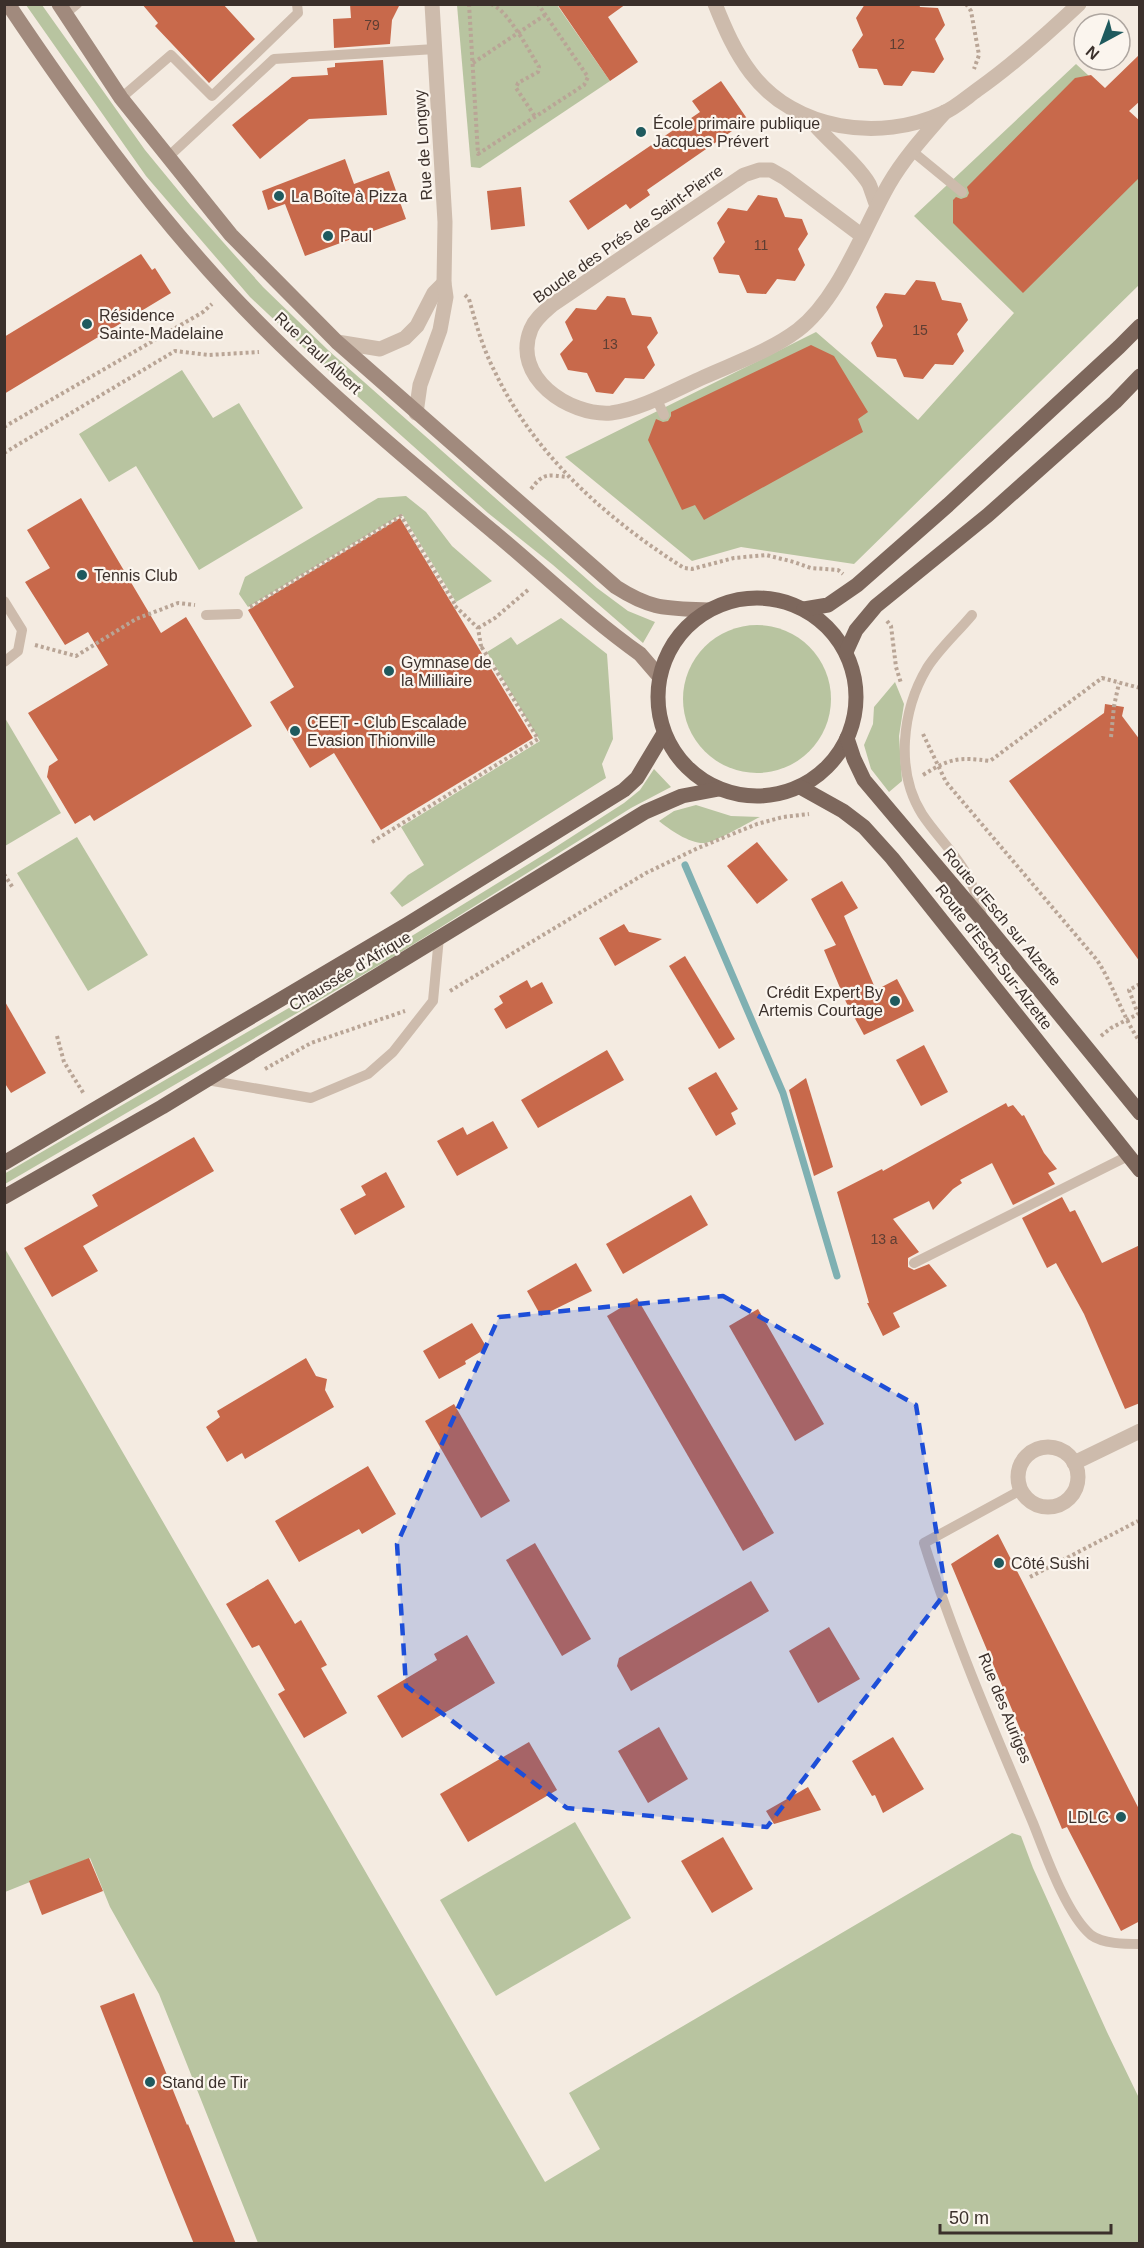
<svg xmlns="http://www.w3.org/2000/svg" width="1144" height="2248" viewBox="0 0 1144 2248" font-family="Arial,sans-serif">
  <rect width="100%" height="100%" fill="#f4ebe1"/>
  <!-- green -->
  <g fill="#b8c4a0">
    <polygon points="26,5 42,5 145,150 191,206 263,287 329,351 597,588 628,611 655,622 643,643 553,565 488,513 319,362 250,297 146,176"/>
    <polygon points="457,5 557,5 610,81 480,168 471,167"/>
    <polygon points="1076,64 1139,122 1139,285 854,564 741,547 692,561 565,457 816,332 918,420 1014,313 914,216"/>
    <polygon points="182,370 213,418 239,403 303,508 199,570 136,466 109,482 79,434"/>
    <polygon points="406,496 426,512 452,546 492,581 456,602 402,514 248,607 239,594 245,577 378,498"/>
    <polygon points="561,618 607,654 613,739 602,764 606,778 402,907 390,893 408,875 424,865 401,827 540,741 487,652 511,637 517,645"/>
    <circle cx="757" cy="699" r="74"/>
    <polygon points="895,682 904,704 899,736 902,781 889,792 871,769 864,745 873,724 874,707"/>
    <polygon points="5,718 61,813 5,846 4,846"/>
    <polygon points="654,769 671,787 631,808 393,957 5,1184 4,1174 402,942 548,852 624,803 640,790"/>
    <path d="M696,805L731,816L760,817C749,822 716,842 705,843C690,844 670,830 659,821L674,811Z"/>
    <polygon points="77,837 148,955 88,991 17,873"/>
    <polygon points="4,1247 545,2182 600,2149 569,2093 1012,1833 1021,1836 1033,1868 1107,2032 1139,2098 1139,2243 258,2243 159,1994 110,1907 90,1858 5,1892"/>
    <polygon points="575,1822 631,1918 496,1996 440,1900"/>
  </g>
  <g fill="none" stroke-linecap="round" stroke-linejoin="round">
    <!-- stream -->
    <polyline stroke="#7fb0b2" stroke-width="7" points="685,865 783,1093 837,1276"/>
  </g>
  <!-- building -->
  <g fill="#c8694b">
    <polygon points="142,4 223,4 255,39 209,83 155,26 158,23"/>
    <polygon points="350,4 400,4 392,20 390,44 334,48 333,19 351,18"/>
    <polygon points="557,4 626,4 608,17 638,62 610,81"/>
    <polygon points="865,4 919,4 920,7 938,8 945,25 935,39 944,59 934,73 912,71 902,86 884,85 877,69 859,68 852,50 863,35 856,18"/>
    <polygon points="1140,54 1140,101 1129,111 1140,121 1140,177 1023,293 953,223 953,200 956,197 961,199 967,197 969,193 967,187 1075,78 1091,75 1105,88"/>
    <polygon points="383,60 387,115 309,119 260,159 232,125 292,77 328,75 327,68 335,67 335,63"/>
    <polygon points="721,81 748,120 647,190 650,195 630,209 626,204 588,230 569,201 700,112 692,101"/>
    <polygon points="345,159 354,184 389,171 406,219 305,256 285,204 268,210 262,191"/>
    <polygon points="521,187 525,226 491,230 487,191"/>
    <polygon points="758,195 777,198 785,217 802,219 808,234 798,249 805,265 795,281 777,279 766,294 747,293 739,275 719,273 713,258 725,242 717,223 728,208 747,211"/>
    <polygon points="141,254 152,270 155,268 171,293 4,394 4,337"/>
    <polygon points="916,280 935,282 942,300 961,303 968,320 957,334 964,351 953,365 935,364 923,379 904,377 896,359 877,357 871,343 883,326 876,307 885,293 905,295"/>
    <polygon points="607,296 625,298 632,315 651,317 658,333 647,347 655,365 644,379 625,378 613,394 596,392 587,373 568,370 560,354 573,340 565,322 576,308 596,310"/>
    <polygon points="811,345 834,356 868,412 858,419 863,432 704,520 695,505 682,510 648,440 656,419 663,422 668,421 671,416 671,412"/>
    <polygon points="81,498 161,633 186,617 252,726 94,821 90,815 75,824 47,777 49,766 58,760 28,713 108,665 88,632 65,645 25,582 50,568 27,530"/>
    <polygon points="400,518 533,738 381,830 334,753 310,768 270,702 294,687 248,610"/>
    <polygon points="1105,704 1124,707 1122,716 1140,740 1140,962 1009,781 1104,713"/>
    <polygon points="757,842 788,880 757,904 727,866"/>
    <polygon points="842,881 858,908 844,916 876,990 897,979 914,1011 864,1035 846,1002 824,950 836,945 811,899"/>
    <polygon points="624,924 629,932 662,939 615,966 599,938"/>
    <polygon points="685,956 735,1039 719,1049 669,966"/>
    <polygon points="527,980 531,988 542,982 553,1003 506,1029 494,1009 503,1003 499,996"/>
    <polygon points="4,1000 46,1073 11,1093 4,1082"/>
    <polygon points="924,1045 948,1092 921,1106 896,1060"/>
    <polygon points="607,1050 624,1080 538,1128 521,1100"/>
    <polygon points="716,1072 738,1109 731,1113 736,1124 716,1136 688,1088"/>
    <polygon points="806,1078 833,1167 814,1176 789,1090"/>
    <polygon points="1006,1103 1008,1107 1013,1105 1022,1116 1024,1115 1044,1153 1057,1169 1048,1173 1055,1184 1013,1205 992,1163 960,1180 962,1183 953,1189 933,1210 929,1201 893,1219 919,1252 908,1258 908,1267 914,1270 929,1264 947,1286 893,1313 900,1327 883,1336 867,1303 869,1303 837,1192 882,1169 883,1171"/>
    <polygon points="493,1121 508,1148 457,1176 437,1141 463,1127 467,1135"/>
    <polygon points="194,1137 214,1171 83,1246 98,1271 52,1297 24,1248 98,1206 92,1195"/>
    <polygon points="386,1172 405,1207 355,1235 340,1209 366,1195 361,1186"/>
    <polygon points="691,1195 708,1225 623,1274 606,1244"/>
    <polygon points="1062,1197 1070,1212 1075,1210 1102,1263 1140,1245 1140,1403 1125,1409 1084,1314 1056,1263 1047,1268 1022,1218"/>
    <polygon points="576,1263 592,1291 541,1316 527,1291"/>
    <polygon points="637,1298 774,1533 743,1551 607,1316"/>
    <polygon points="758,1309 824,1424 795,1441 729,1326"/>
    <polygon points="472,1323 487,1348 465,1361 466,1364 439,1379 423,1351"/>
    <polygon points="306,1358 316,1376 327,1379 325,1390 334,1407 245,1459 242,1453 227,1462 206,1427 220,1417 217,1411"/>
    <polygon points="454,1404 510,1501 481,1518 425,1421"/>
    <polygon points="368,1466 396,1514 362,1534 359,1529 299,1562 275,1521"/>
    <polygon points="998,1534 1140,1811 1140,1921 1121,1931 1067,1827 1062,1829 951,1564"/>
    <polygon points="535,1543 591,1639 562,1656 506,1560"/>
    <polygon points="268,1579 295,1624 301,1620 327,1665 321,1668 347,1713 304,1738 278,1694 285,1690 259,1645 252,1648 226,1604"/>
    <polygon points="751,1581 769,1611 631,1691 617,1666 619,1658"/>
    <polygon points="829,1627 860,1679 818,1703 789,1651"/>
    <polygon points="467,1635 495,1683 402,1738 377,1696 437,1660 434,1654"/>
    <polygon points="659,1727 688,1779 648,1803 618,1751"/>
    <polygon points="893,1737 924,1789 883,1813 875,1795 872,1796 852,1761"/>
    <polygon points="529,1742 557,1790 468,1842 440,1794"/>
    <polygon points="808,1787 821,1810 774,1824 766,1811"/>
    <polygon points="723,1837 753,1889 712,1913 681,1861"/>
    <polygon points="89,1858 103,1891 42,1915 29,1881"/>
    <polygon points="134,1993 187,2125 188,2124 236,2244 194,2244 168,2180 100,2006"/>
  </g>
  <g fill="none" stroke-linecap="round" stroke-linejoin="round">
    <!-- path -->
    <g stroke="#b9a596" stroke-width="4" stroke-dasharray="3 3" stroke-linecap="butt">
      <polyline points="469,4 478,154 584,85 588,77 538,4"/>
      <path d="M491,4C508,10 529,51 539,67L538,72L518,83L516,88L536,118"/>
      <polyline points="966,4 971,11 979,55 974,69"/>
      <polyline points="473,63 545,15"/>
      <path d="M465,295L469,299C476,324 483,349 495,372C535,456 607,519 684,568L692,569L734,558L766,555L794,562L811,568L838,570L843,574"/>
      <polyline points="4,427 203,312 212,304"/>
      <polyline points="4,453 175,351 209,355 259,352"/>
      <path d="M531,489C544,472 548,475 568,477"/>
      <polyline points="455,606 478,628 481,646 478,647"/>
      <polyline points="250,607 401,516 456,606"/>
      <polyline points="887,621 891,626 896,667 901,683"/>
      <polyline points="478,628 495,618 529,589"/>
      <polyline points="35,645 76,656 136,619 178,603 195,605"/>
      <path d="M923,734L946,782L1097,960C1114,986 1122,1016 1140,1042"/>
      <polyline points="1111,737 1114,706 1119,683"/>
      <path d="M923,775C950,758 959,757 990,761L1102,678L1140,688"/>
      <polyline points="372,842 538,739 481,646"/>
      <polyline points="4,874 13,888"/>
      <polyline points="450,991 646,873 698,848 757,824 783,817 809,814"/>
      <polyline points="57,1036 64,1062 84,1094"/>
      <polyline points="1101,1036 1111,1028 1138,1014 1129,990 1140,984"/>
      <polyline points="265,1069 311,1043 405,1011"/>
      <polyline points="1030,1577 1138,1521"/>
    </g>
    <!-- service -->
    <g stroke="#cdbbac" stroke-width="10">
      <polyline points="65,14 77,4"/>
      <polyline points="121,98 171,55 212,96 298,13 297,4"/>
      <polyline points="912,151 962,192"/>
      <polyline points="168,157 274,59 435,49"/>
      <polyline points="656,398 664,415"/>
      <polyline points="4,601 22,630 18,651 4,662"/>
      <polyline points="206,615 238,614"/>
      <path d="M972,615C957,633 939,649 927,668C902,710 895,771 922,814C935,834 954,852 966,873C974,886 978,901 982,916"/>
      <polyline points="207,1080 311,1098 368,1074 393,1052 433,1001 439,937"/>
      <polyline points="914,1263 1128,1156"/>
      <path d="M1021,1490L924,1543C954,1638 994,1731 1033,1823C1045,1853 1066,1914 1091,1935C1103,1944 1125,1944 1140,1944"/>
    </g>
    <!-- minor -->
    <g stroke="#cdbbac" stroke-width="15">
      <path d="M715,4C725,29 735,52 751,73C795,131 880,142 943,113C955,108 966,98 977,90C1014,64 1046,35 1079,4"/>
      <path d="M808,117C825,139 856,162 869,184C872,191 874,199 877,206"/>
      <path d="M861,235L785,178L771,170H759L744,175L552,305C544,312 535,319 531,329C511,377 569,416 611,413C640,410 677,389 704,377C735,363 770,351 798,330C839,299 863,229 889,184C904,158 925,135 945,112"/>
      <polyline points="337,342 380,349 405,338 417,326 434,293 444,283"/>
      <polyline points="416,413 420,385 440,330 446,297 444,283 445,222 432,4"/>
      <circle cx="1048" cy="1477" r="30"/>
      <polyline points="1074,1463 1140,1431"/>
    </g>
    <!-- secondary -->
    <g stroke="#a18a7d" stroke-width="15">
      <path d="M8,4C75,104 146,203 228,291C310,379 404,457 496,534C544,574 589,618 640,654L659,676"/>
      <path d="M59,4L121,98L231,235L337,342L616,587C652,610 666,608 708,610"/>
    </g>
    <!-- primary -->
    <g stroke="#7d675c" stroke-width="15">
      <circle cx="757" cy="697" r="99"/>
      <polyline points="804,609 828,605 857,585 948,505 1119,347 1140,326"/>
      <polyline points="846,652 856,630 876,606 988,515 1115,402 1140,376"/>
      <polyline points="847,738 854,759 864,780 984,922 1140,1113"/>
      <polyline points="800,787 843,811 864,827 892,858 1140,1170"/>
      <polyline points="4,1163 408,924 624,790 637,778 664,733"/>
      <polyline points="4,1197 162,1107 645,812 682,796 719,789"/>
    </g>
  </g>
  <!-- marked area -->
  <path fill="#1d4ed8" fill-opacity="0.2" stroke="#1d4ed8" stroke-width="4.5" stroke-dasharray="12 8" stroke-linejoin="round" d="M723,1296L916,1405L946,1592L767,1827L567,1808L406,1686L397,1544L499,1317Z"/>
  <!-- markers -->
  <g fill="#1f5a5e" stroke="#fbf5ee" stroke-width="2">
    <circle cx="641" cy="132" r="6"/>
    <circle cx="279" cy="196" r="6"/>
    <circle cx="328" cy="236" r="6"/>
    <circle cx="87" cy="324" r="6"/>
    <circle cx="82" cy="575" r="6"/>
    <circle cx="389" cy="671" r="6"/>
    <circle cx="295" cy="731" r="6"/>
    <circle cx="895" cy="1001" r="6"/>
    <circle cx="999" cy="1563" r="6"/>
    <circle cx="1121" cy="1817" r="6"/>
    <circle cx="150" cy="2082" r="6"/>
  </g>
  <g text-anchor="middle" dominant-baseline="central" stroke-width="4.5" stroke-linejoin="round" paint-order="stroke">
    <!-- number labels -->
    <g font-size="14" fill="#5e3e33">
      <text x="372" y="25">79</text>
      <text x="897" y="44">12</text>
      <text x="761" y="245">11</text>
      <text x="920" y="330">15</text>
      <text x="610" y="344">13</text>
      <text x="884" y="1239">13 a</text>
    </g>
    <!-- poi labels -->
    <g font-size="16" fill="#3b302b" stroke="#fbf5ee" text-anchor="start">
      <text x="653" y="123">École primaire publique<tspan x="653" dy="18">Jacques Prévert</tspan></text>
      <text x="291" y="196">La Boîte à Pizza</text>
      <text x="340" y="236">Paul</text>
      <text x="99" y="315">Résidence<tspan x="99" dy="18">Sainte-Madelaine</tspan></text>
      <text x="94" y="575">Tennis Club</text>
      <text x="401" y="662">Gymnase de<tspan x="401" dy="18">la Milliaire</tspan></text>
      <text x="307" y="722">CEET - Club Escalade<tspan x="307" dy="18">Evasion Thionville</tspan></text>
      <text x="883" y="992" text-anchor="end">Crédit Expert By<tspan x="883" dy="18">Artemis Courtage</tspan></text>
      <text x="1011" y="1563">Côté Sushi</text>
      <text x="1109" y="1817" text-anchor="end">LDLC</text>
      <text x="162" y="2082">Stand de Tir</text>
    </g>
    <!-- street labels -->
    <g font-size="16" fill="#3b302b" stroke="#fbf5ee">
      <text transform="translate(423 145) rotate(-94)">Rue de Longwy</text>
      <text transform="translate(628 234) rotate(-35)">Boucle des Prés de Saint-Pierre</text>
      <text transform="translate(318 353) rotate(43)">Rue Paul Albert</text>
      <text transform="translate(1002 917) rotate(50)">Route d'Esch sur Alzette</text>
      <text transform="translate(994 957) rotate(52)">Route d'Esch-Sur-Alzette</text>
      <text transform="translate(350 971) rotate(-31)">Chaussée d'Afrique</text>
      <text transform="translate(1005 1708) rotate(68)">Rue des Auriges</text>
    </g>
  </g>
  <!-- border -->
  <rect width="1144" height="2248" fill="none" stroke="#3b302b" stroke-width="12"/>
  <!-- north arrow -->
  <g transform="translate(1102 42) rotate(221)"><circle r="28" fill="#fbf5ee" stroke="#aea6a0" stroke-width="1.5"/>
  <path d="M0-4.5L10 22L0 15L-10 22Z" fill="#1f5a5e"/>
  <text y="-9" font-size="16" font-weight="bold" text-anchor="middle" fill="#3b302b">N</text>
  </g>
  <!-- scale -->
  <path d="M940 2224v9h171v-9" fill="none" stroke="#3b302b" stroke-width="3"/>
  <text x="949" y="2224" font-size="18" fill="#3b302b" stroke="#fbf5ee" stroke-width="4.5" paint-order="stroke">50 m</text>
</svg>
